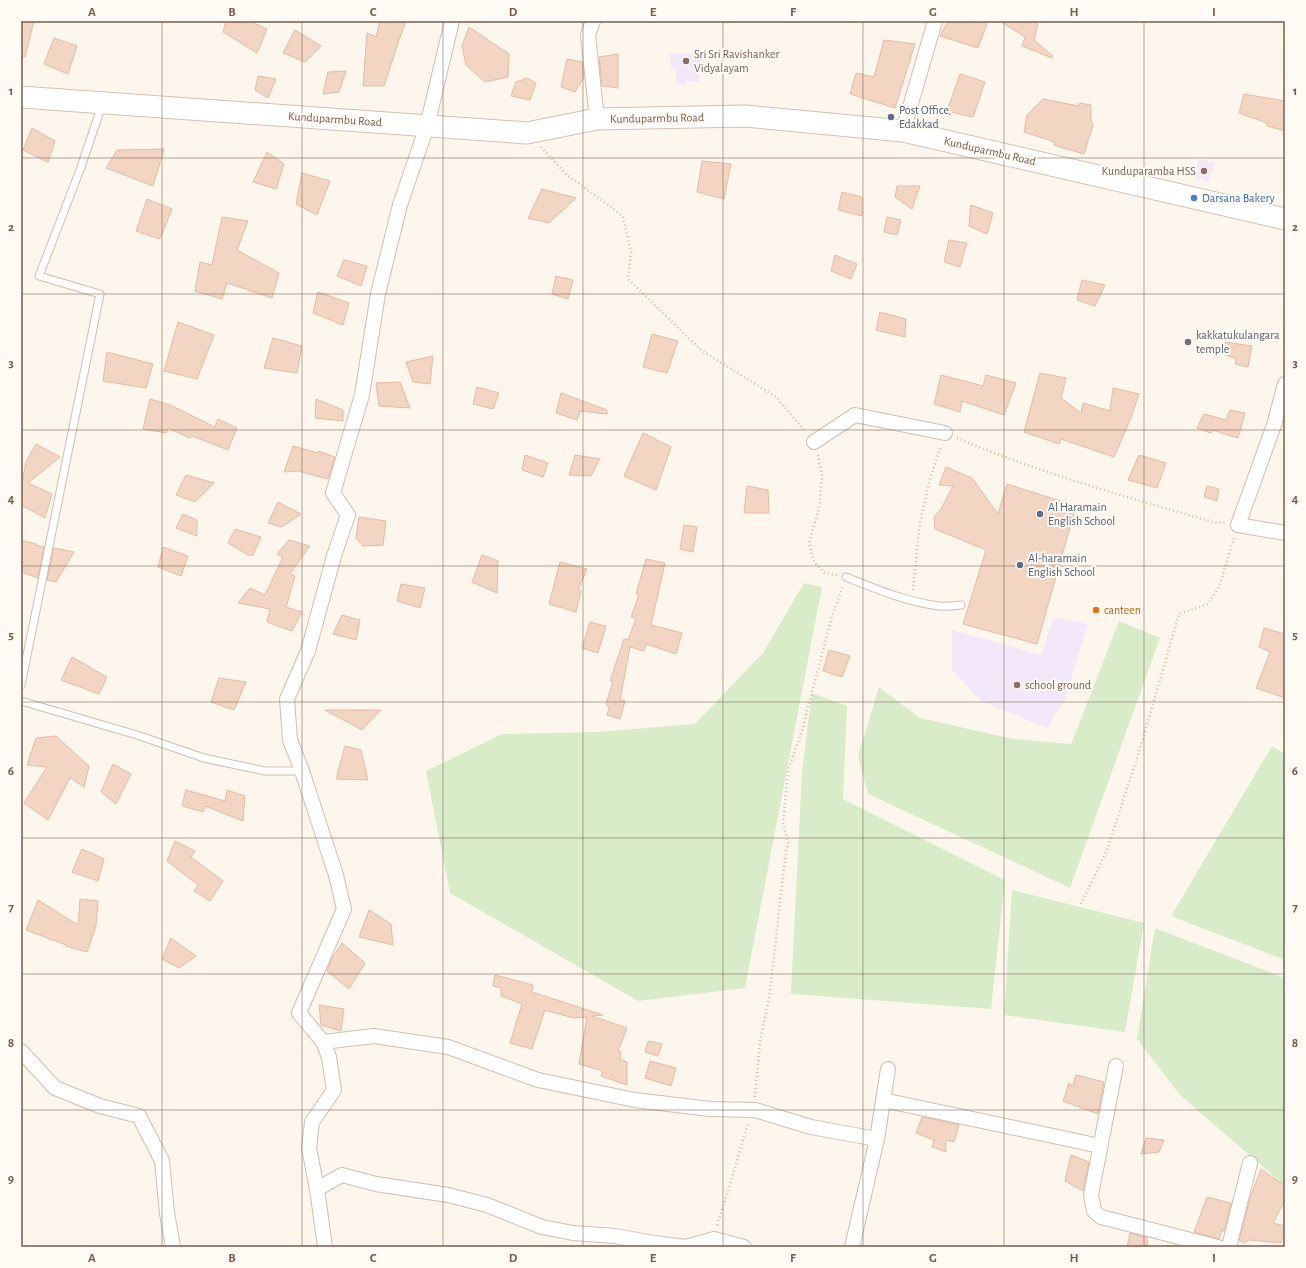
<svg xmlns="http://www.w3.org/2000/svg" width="1306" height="1268" viewBox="0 0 1306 1268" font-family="'Alegreya Sans',sans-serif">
  <rect width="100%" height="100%" fill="#fdf6ec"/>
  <!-- education -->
  <g fill="#f3e8fa">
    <polygon points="670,53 702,54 698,82 686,81 685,85 676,83 676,69 671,69"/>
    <polygon points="1199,159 1215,163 1208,182 1194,178"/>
    <polygon points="1054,617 1088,624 1065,699 1047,728 981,701 952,670 952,630 1041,655"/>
  </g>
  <!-- green -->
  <g fill="#d8ecc9">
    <polygon points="804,583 822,587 745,988 638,1001 450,893 426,771 502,734 598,732 695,724 763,653"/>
    <polygon points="1119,621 1160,638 1070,888 868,794 858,756 879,687 920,718 1013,739 1071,744"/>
    <polygon points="812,693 847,706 843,799 1005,880 991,1009 791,994 802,771"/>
    <polygon points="1272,746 1285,754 1285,960 1171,916"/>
    <polygon points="1012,890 1144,923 1125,1032 1004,1015"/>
    <polygon points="1155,928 1285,978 1285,1186 1180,1095 1137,1039"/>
  </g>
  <!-- building -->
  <g fill="#f3d5c3" stroke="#e6bba3">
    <polygon points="21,21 34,21 25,57 21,56"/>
    <polygon points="226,21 250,21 267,29 257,53 223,32"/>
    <polygon points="380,21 406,21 398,43 384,86 363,86 367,33 376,37"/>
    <polygon points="948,21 988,21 978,48 940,36"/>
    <polygon points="1000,21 1031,21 1038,24 1034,40 1053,56 1052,58 1022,46 1025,37"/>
    <polygon points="469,27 509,54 508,77 485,82 466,65 462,46"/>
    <polygon points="295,30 321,46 305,62 283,53"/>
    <polygon points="54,38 77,46 68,74 44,64"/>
    <polygon points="884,40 915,44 895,108 850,94 856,73 874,77"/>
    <polygon points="618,54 618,88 602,86 599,57"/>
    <polygon points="567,59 582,62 584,77 575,92 561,87"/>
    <polygon points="346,71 339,92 323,94 328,72"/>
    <polygon points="960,74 985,82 973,117 947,111"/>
    <polygon points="258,76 276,79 268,98 255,90"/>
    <polygon points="527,78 536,83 530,100 511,96 516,82"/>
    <polygon points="1244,94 1285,101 1285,131 1267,126 1267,123 1239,113"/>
    <polygon points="1043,99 1079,106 1080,103 1091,105 1091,120 1093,125 1084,154 1054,145 1055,142 1024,132 1027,115"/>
    <polygon points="32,128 55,141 48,162 23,150"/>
    <polygon points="164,149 153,186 106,168 117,150"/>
    <polygon points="267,152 284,164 276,189 253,182"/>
    <polygon points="702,161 731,164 724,199 697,192"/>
    <polygon points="302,173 330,181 317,215 296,204"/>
    <polygon points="897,186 920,186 912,209 895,197"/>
    <polygon points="542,189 576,198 549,223 528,218"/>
    <polygon points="842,192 862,197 862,216 838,210"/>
    <polygon points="147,199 172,209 160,239 136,231"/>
    <polygon points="971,205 993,213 987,234 969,226"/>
    <polygon points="222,217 248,221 237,250 279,273 272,298 227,283 222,299 195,291 200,262 212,265"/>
    <polygon points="887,217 901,220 897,235 884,232"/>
    <polygon points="949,240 967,243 960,267 944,262"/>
    <polygon points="835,255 857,264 851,279 831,271"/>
    <polygon points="344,260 367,266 361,286 337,276"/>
    <polygon points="556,276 573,280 568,299 552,294"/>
    <polygon points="1082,280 1105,285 1095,306 1077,300"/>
    <polygon points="318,292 349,303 343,325 313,313"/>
    <polygon points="880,312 906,319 905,337 876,330"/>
    <polygon points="178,322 214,335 197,379 164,371"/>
    <polygon points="652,334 678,341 667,373 643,367"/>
    <polygon points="273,338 302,346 297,373 264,368"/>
    <polygon points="1225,342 1252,346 1248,367 1235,364 1236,359 1223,354"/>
    <polygon points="107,352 153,364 146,388 103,381"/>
    <polygon points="433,356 430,384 413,382 406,362"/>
    <polygon points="1040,373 1066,378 1061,398 1081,413 1083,403 1110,411 1113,388 1139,394 1130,420 1114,457 1061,439 1059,444 1024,432"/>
    <polygon points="941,375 983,386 986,375 1016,383 1004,415 962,401 960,412 934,404"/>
    <polygon points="400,382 410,408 379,406 376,383"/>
    <polygon points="477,387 499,393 493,409 473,404"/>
    <polygon points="561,393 607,410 607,414 580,411 577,420 556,413"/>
    <polygon points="150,399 170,405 215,427 218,419 237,428 228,450 192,436 190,438 168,428 166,433 143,429"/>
    <polygon points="316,399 343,410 343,421 315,418"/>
    <polygon points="1230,410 1245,413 1238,438 1212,430 1211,433 1197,428 1204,414 1226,420"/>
    <polygon points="643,433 671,447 656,490 624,476"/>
    <polygon points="36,444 60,457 28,483 52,494 45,518 21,505 21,480 22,481 26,462"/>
    <polygon points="293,446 318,453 318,451 335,457 328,479 298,471 284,472"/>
    <polygon points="525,455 548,463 543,477 522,470"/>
    <polygon points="575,455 600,459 591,476 569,475"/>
    <polygon points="1139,455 1166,463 1157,488 1128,480"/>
    <polygon points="946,467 972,478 998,514 1007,484 1076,506 1037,644 963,624 986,550 935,529 934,517 941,509 953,486 939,485"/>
    <polygon points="186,475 214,483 195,502 176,495"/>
    <polygon points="747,486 768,490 769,513 744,513"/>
    <polygon points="1207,486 1219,489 1217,501 1204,497"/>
    <polygon points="278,502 301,514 282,527 268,523"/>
    <polygon points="183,514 197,520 197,536 176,528"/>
    <polygon points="359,517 386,521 383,545 363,546 356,538"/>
    <polygon points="684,525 697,527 693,552 680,549"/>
    <polygon points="235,529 261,537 253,555 248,555 228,543"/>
    <polygon points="21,540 36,544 36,545 44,547 38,578 21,572"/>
    <polygon points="289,540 310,546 290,574 295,576 286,607 302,612 292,631 267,622 270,609 238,603 250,588 265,595 283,557 277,554"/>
    <polygon points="163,547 188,556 181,576 158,567"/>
    <polygon points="54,548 74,552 56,582 47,580"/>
    <polygon points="482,555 498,561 497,593 472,582"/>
    <polygon points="646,559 665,563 651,625 682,633 676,654 646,644 644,651 630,647 620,700 625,701 620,719 607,715 609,708 606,704 613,681 610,681 624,639 628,640 636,619 631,617 639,595 636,594"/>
    <polygon points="560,562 587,569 578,590 581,591 576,612 549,604"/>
    <polygon points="401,584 425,588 420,608 397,601"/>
    <polygon points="342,615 360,620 356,640 333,634"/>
    <polygon points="590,622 606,626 598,653 582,648"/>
    <polygon points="1264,628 1285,634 1285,698 1256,688 1270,652 1259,647"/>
    <polygon points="829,650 850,656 842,677 823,671"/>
    <polygon points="72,657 107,677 99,694 61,680"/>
    <polygon points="219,678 246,682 234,710 211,702"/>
    <polygon points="325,710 381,710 362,730"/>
    <polygon points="56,736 89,766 84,787 70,778 48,820 24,803 47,767 27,765 36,738"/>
    <polygon points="345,746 361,750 368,780 336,779"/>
    <polygon points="113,764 131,774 116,804 101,792"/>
    <polygon points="186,790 225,801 227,790 245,796 243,821 205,806 203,812 182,806"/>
    <polygon points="175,841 195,851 191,857 223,881 210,901 194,891 198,885 167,861"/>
    <polygon points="82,849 104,859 98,881 72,872"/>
    <polygon points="80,899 98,901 96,926 87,952 66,946 66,945 26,930 38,900 78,925"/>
    <polygon points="369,910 391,924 393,945 359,937"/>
    <polygon points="171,938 196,956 179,968 162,959"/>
    <polygon points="342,943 365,963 349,989 327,971 332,958"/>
    <polygon points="495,975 533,985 532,992 603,1015 592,1016 627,1028 618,1051 621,1052 620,1059 627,1062 627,1085 601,1076 603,1071 579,1064 587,1017 573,1018 545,1010 532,1049 510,1043 522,1004 501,996 501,988 493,986"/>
    <polygon points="319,1005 344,1009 341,1031 321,1025"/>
    <polygon points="648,1041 662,1044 658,1056 645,1052"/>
    <polygon points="650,1061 676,1068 671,1086 645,1078"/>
    <polygon points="1076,1075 1104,1082 1098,1114 1063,1101 1069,1083 1073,1086"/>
    <polygon points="922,1117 959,1125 954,1142 946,1140 946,1152 932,1147 934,1140 916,1133"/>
    <polygon points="1146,1138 1164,1140 1159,1152 1141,1154"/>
    <polygon points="1071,1155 1089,1162 1083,1191 1065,1181"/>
    <polygon points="1261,1169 1285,1186 1285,1200 1273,1223 1285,1226 1281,1243 1249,1240 1244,1243 1239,1240 1250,1198"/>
    <polygon points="1207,1197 1231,1203 1224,1231 1222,1229 1219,1239 1194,1232"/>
    <polygon points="1130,1233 1147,1238 1148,1247 1127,1247"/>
  </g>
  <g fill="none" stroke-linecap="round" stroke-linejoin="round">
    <defs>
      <g id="lane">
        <path d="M846,577C876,589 907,602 939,606C946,607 954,606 961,605"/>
        <polyline points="21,685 100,294 39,276 80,170 102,105"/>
        <polyline points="21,701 137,735 204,758 265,771 302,771"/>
      </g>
      <g id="street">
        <polyline points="593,21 588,35 597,119"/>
        <polyline points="903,131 935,21"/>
        <polyline points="1285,384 1274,425 1238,525 1285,533"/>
        <polyline points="814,442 855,415 945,433"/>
        <polyline points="323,1042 374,1036 448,1047 538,1080 635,1100 710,1109 755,1110 811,1127 877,1139 888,1069"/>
        <polyline points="21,1051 55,1088 100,1106 139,1116 162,1161 167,1213 173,1247"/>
        <polyline points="1116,1066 1091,1195 1094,1211 1101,1217 1218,1247"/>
        <polyline points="883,1100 1100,1146"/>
        <polyline points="317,1189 309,1148 312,1122 334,1090 329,1057 323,1042 299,1013 344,909 336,875 302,771 290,740 287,699 308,651 334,556 348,515 333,493 362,395 378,294 400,205 427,126 452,21"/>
        <polyline points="325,1247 317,1189 342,1175 376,1184 448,1195 487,1205 542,1227 573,1233 615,1236 654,1243 686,1247 714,1239 744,1247"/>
        <polyline points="852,1247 877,1139"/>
        <polyline points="1229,1247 1250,1163"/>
      </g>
      <polyline id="secondary" points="21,97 527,133 597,119 745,116 903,131 1285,219"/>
    </defs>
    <!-- lane casing -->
    <use href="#lane" stroke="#d1beb0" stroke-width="9"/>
    <!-- street casing -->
    <use href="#street" stroke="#d1beb0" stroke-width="16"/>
    <!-- secondary casing -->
    <use href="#secondary" stroke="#d6c0b0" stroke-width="23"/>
    <!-- path -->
    <g stroke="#d9b8a5" stroke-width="2.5" stroke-dasharray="1 3" stroke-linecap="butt">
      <polyline points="541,147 567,175 610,206 623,217 631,252 628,279 701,350 776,397 806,432"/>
      <path d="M957,438C1040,473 1127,497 1213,522L1225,523"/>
      <polyline points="818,455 822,475 819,508 809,543 814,562 825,573 837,575"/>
      <polyline points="913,590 920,522 930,479 941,446"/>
      <polyline points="1081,904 1107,850 1139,752 1179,614 1208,604 1219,587 1234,538"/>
      <polyline points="755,1097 760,1042 770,992 784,867 788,843 783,822 788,770 802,731 832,616 843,586"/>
      <polyline points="717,1225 729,1188 748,1123"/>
    </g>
    <!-- lane -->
    <use href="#lane" stroke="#fff" stroke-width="7"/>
    <!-- street -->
    <use href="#street" stroke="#fff" stroke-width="14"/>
    <!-- secondary -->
    <use href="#secondary" stroke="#fff" stroke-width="21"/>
  </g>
  <!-- grid -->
  <path fill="none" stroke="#7a5c4d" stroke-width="1" stroke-opacity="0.55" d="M162,21V1247M302,21V1247M443,21V1247M583,21V1247M723,21V1247M863,21V1247M1004,21V1247M1144,21V1247M21,158H1285M21,294H1285M21,430H1285M21,566H1285M21,702H1285M21,838H1285M21,974H1285M21,1110H1285"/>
  <!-- markers -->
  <g fill="#8d6e63" stroke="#fffaf3" stroke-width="1.5">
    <circle cx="686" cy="61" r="4"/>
    <circle cx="1204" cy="171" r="4"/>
    <circle cx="1017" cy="685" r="4"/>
  </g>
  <g fill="#5c6f8a" stroke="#fffaf3" stroke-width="1.5">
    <circle cx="891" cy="117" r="4"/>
    <circle cx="1040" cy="514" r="4"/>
    <circle cx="1020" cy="565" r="4"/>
  </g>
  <circle fill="#3f7fe0" stroke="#fffaf3" stroke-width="1.5" cx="1194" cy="198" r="4"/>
  <circle fill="#6b7280" stroke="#fffaf3" stroke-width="1.5" cx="1188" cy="342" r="4"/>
  <circle fill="#e8710a" stroke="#fffaf3" stroke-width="1.5" cx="1096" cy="610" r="4"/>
  <g text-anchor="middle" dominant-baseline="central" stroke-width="4" stroke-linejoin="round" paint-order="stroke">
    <!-- education labels -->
    <g font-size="12" fill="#785e54" stroke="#fffaf3" text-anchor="start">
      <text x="694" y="54">Sri Sri Ravishanker<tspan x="694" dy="14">Vidyalayam</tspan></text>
      <text x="1196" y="171" text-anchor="end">Kunduparamba HSS</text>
      <text x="1025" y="685">school ground</text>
    </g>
    <!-- service labels -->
    <g font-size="12" fill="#4e5e75" stroke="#fffaf3" text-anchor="start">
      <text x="899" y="110">Post Office,<tspan x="899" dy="14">Edakkad</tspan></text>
      <text x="1048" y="507">Al Haramain<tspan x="1048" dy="14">English School</tspan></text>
      <text x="1028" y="558">Al-haramain<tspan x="1028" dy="14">English School</tspan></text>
    </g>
    <!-- street labels -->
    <g font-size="12" fill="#7a5c4d" stroke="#fffaf3">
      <text transform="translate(657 118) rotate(-1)">Kunduparmbu Road</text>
      <text transform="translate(335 119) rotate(4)">Kunduparmbu Road</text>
      <text transform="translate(990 151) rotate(13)">Kunduparmbu Road</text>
    </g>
    <!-- shop labels -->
    <g font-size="12" fill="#366cbe" stroke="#fffaf3" text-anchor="start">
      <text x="1202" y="198">Darsana Bakery</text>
    </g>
    <!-- worship labels -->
    <g font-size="12" fill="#5b616d" stroke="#fffaf3" text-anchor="start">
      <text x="1196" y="335">kakkatukulangara<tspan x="1196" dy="14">temple</tspan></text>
    </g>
    <!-- food labels -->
    <g font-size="12" fill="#c56008" stroke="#fffaf3" text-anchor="start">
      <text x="1104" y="610">canteen</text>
    </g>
  </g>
  <!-- border -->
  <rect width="1306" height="1268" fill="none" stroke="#fffaf3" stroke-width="44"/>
  <rect x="22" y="22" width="1262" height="1224" fill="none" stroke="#7a5c4d" stroke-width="1.5"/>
  <g font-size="13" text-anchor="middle" font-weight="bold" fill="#7a5c4d">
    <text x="92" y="16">A</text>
    <text x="232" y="16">B</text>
    <text x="373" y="16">C</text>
    <text x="513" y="16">D</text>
    <text x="653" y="16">E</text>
    <text x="793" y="16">F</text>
    <text x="933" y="16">G</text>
    <text x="1074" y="16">H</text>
    <text x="1214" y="16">I</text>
    <text x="11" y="95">1</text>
    <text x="1295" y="95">1</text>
    <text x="11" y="231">2</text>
    <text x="1295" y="231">2</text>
    <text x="11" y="367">3</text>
    <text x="1295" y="367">3</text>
    <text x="11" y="503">4</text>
    <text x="1295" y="503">4</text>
    <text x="11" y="639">5</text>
    <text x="1295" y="639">5</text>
    <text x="11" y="775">6</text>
    <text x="1295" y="775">6</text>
    <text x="11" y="911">7</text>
    <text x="1295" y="911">7</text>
    <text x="11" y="1047">8</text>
    <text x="1295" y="1047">8</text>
    <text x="11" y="1183">9</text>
    <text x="1295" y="1183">9</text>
    <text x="92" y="1262">A</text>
    <text x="232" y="1262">B</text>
    <text x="373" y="1262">C</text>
    <text x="513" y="1262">D</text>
    <text x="653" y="1262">E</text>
    <text x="793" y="1262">F</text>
    <text x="933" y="1262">G</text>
    <text x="1074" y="1262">H</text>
    <text x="1214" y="1262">I</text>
  </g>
</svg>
